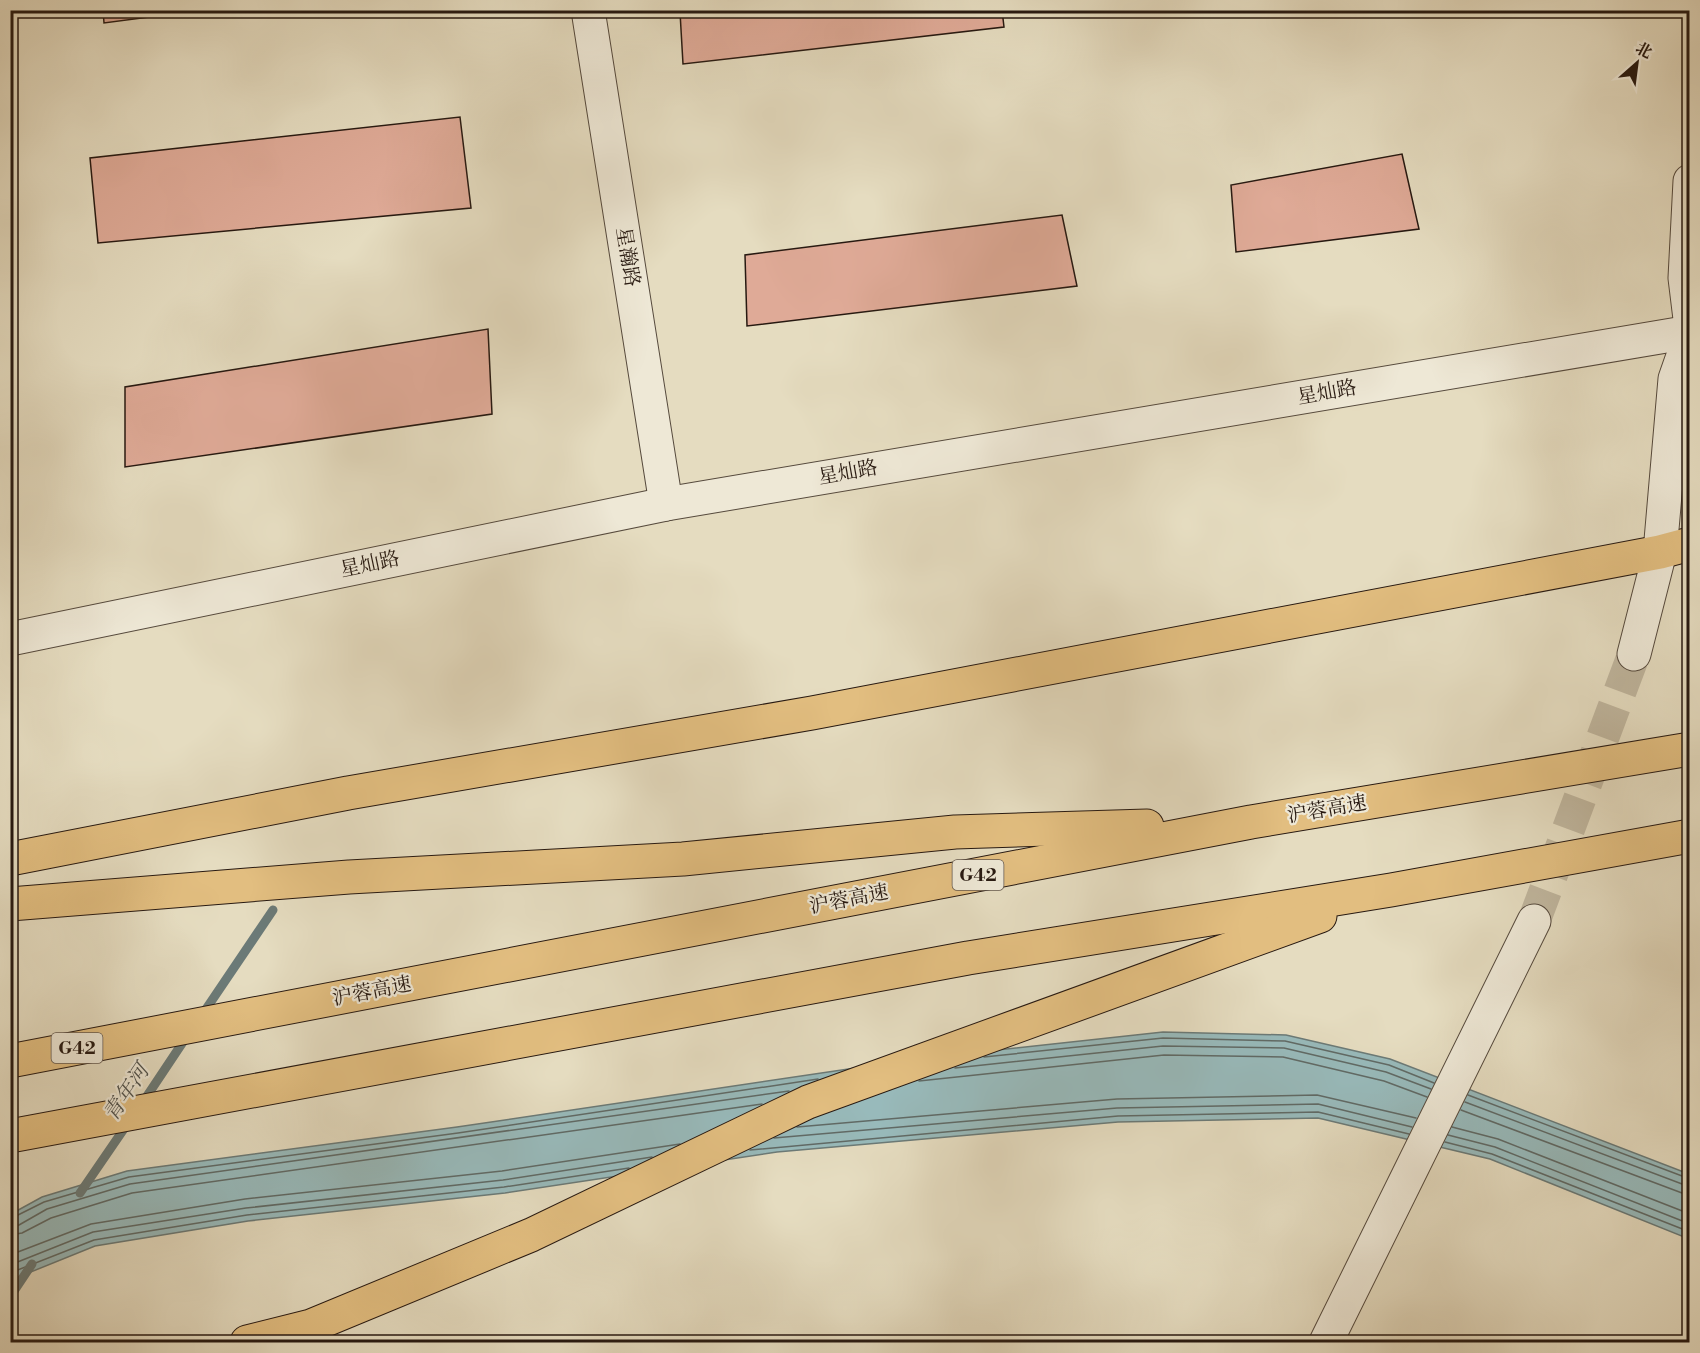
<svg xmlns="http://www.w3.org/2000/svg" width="1700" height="1353" viewBox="0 0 1700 1353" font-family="'Libre Bodoni','Noto Serif SC',serif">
  <rect width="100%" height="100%" fill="#e5dcc0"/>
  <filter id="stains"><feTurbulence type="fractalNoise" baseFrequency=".00333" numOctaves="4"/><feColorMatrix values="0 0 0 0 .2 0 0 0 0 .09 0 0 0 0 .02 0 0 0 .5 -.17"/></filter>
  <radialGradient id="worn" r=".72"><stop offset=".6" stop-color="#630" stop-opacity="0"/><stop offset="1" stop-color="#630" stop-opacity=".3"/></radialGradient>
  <!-- water -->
  <polygon fill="#98babb" stroke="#6b7a77" stroke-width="1.5" points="1163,1032 1286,1035 1390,1059 1689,1174 1689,1239 1490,1159 1318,1118 1118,1122 777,1152 505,1193 248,1221 95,1246 11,1280 11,1214 42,1197 127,1171 457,1127 923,1058"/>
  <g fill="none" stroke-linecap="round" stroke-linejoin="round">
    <!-- shore -->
    <g stroke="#606a66" stroke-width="1.5">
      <polyline points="984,1057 1163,1038 1285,1041 1389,1065 1434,1083"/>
      <polyline points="955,1068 1163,1046 1284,1048 1386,1072 1431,1089"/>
      <polyline points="919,1081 1164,1055 1283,1057 1384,1081 1427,1097"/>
      <polyline points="1468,1095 1690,1179"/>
      <polyline points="1465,1102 1690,1187"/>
      <polyline points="1461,1110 1690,1196"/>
      <polyline points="797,1127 1117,1099 1317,1095 1416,1118"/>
      <polyline points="1452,1127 1498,1139 1690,1214"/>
      <polyline points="1448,1135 1495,1147 1690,1224"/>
      <polyline points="774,1138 1117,1108 1318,1104 1412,1127"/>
      <polyline points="1445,1142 1492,1154 1690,1232"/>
      <polyline points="750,1150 1118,1116 1318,1112 1409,1134"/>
      <polyline points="10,1219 44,1202 129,1177 458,1133 818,1079"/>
      <polyline points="10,1226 19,1225 47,1209 130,1184 789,1091"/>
      <polyline points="10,1235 22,1233 51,1218 132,1193 762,1104"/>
      <polyline points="10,1255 91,1224 245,1199 502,1171 680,1144"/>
      <polyline points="10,1265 93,1232 246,1208 503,1180 652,1157"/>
      <polyline points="10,1273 94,1240 247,1215 504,1187 629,1168"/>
    </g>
    <!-- stream -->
    <g stroke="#6b7a77" stroke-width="9">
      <polyline points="202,1015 273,910"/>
      <polyline points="143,1102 187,1036"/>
      <polyline points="80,1193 128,1123"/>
      <polyline points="10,1297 32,1264"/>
    </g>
  </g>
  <!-- building -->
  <g fill="#dfaa97" stroke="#271911" stroke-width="1.5">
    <polygon points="103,10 203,10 104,23"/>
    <polygon points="690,10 1002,10 1004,27 683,64 680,12"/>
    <polygon points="460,117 471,208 98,243 90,158"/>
    <polygon points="1402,154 1419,229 1236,252 1231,185"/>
    <polygon points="1062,215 1077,286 747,326 745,255"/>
    <polygon points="488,329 492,414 125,467 125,387"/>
    <polygon points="10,459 17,485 10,486"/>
  </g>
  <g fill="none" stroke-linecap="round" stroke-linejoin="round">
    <!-- minor-tunnel -->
    <polyline stroke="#bfb59d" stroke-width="33" stroke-dasharray="33 16" stroke-linecap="butt" points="1534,921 1634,654"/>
    <defs>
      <g id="minor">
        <polyline points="588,10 666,504"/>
        <polyline points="1690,181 1685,278 1690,319"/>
        <polyline points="10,639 666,504 1690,332"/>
        <polyline points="1634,654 1660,552 1675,379 1690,336"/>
        <polyline points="1326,1342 1534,921"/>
      </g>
      <g id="highway">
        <polyline points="10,859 348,793 812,713 1660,552 1690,544"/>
        <polyline points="10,904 349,877 683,859 955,832 1147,826"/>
        <polyline points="10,1061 1251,822 1690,749"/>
        <polyline points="10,1136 968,958 1391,890 1690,836"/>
        <polyline points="247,1342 311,1326 531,1235 808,1102 1320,916"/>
      </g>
    </defs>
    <!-- minor casing -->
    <use href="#minor" stroke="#564a3d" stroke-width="35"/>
    <!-- highway casing -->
    <use href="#highway" stroke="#271911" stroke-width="35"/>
    <!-- minor -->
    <use href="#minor" stroke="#eee8d6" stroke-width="33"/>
    <!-- highway -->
    <use href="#highway" stroke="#e2be80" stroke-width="33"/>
  </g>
  <g text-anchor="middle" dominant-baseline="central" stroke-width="4.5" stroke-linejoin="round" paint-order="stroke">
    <!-- shield labels -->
    <g fill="#eee8d6" stroke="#63574c" stroke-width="1.5">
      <rect x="952.5" y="860" width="51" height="30" rx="4.5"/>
      <rect x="51.5" y="1033" width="51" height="30" rx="4.5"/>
    </g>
    <g font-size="18" font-weight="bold" fill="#271911">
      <text x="978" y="875">G42</text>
      <text x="77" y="1048">G42</text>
    </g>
    <!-- street labels -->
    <g font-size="20" fill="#271911" stroke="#eee8d6">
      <text transform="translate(627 257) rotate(81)">星瀚路</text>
      <text transform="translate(1327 393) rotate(-10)">星灿路</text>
      <text transform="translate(848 473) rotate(-10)">星灿路</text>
      <text transform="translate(370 565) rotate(-12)">星灿路</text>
      <text transform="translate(1327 810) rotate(-10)">沪蓉高速</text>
      <text transform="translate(849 900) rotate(-11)">沪蓉高速</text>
      <text transform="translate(372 992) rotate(-11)">沪蓉高速</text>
    </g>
    <!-- water labels -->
    <g font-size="21" font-style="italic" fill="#4f514c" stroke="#eee8d6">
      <text transform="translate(127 1093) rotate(-56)">青年河</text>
    </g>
  </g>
  <!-- margin -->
  <rect width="1700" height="1353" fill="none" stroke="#e5dcc0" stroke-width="36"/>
  <rect x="12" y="12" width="1676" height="1329" fill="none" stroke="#271911" stroke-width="3"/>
  <rect x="18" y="18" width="1664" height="1317" fill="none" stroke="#271911" stroke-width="1.5"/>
  <!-- north arrow -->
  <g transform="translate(1637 63) rotate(28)" stroke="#eee8d6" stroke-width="4.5" paint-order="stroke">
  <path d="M0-4.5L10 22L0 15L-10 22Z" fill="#271911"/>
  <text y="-9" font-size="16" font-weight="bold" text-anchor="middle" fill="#271911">北</text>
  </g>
  <rect width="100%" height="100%" filter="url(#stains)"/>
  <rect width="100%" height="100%" fill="url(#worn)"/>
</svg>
